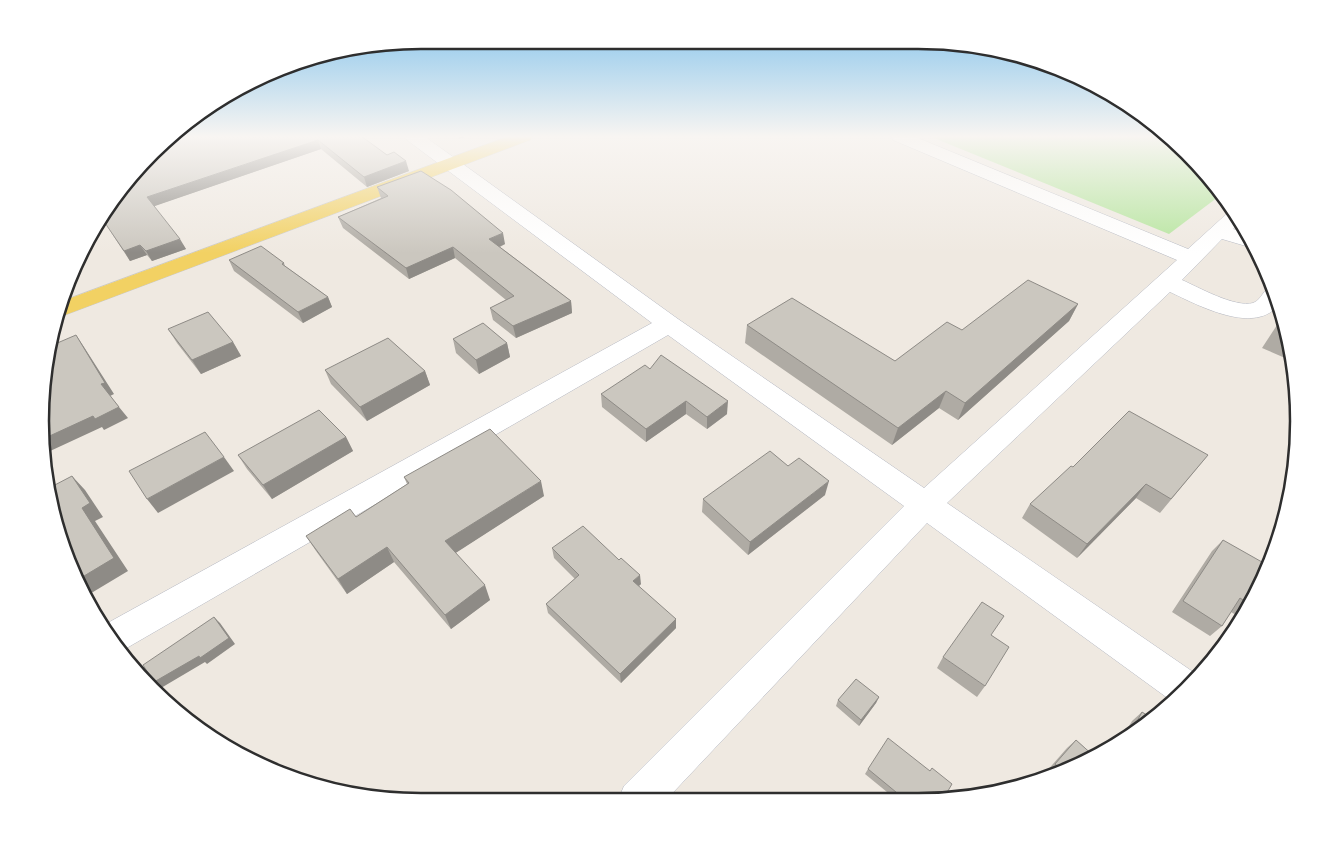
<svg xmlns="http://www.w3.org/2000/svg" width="1339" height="842" viewBox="0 0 1339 842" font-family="'Asap Condensed',sans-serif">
  <rect width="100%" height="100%" fill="#efe9e1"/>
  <!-- green -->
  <polygon fill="#b6e59e" points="929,136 1168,136 1204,170 1222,194 1169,234"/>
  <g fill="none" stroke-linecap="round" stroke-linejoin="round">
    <defs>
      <path id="minor" d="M405,136H424L678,319L924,488L1177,260L893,140L891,136H913L1188,249L1232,209L1241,221L1233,229L1250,234L1256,249L1222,239L1182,280C1198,287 1235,308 1253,303C1262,300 1263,288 1273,286L1280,303C1256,337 1198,305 1170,292L947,503L1199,676L1173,702L927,523L666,800H618L624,786L904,506L668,335L118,653L104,625L652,323L407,140Z"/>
      <polygon id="major" points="509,136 533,136 530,140 57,318 60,302"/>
    </defs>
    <!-- minor casing -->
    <use href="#minor" stroke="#b4b7c1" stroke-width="1"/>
    <!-- major casing -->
    <use href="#major" stroke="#c9c9c9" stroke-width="1"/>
    <!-- minor -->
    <use href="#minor" fill="#fff" fill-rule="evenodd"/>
    <!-- major -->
    <use href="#major" fill="#f2d163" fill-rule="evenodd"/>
  </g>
  <!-- wall -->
  <g fill="#afaba4">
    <polygon points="173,136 361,136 409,171 367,187 321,149 154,206 186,249 152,261 147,255 130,261 101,217 146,170 144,167"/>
    <polygon points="377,187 505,244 500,247 571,301 572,313 516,338 493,320 490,308 506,300 455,258 409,279 343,228 338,217 381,198"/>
    <polygon points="229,260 284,263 285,266 328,297 332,307 303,323 234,271"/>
    <polygon points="1078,304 1069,321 958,420 939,408 892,445 745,343 747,325 895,361 962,330"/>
    <polygon points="1283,316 1293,360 1292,361 1262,348"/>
    <polygon points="168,329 233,342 241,356 201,374 177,343"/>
    <polygon points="453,339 507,343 510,357 479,374 456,353"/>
    <polygon points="650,369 727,414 707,429 686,414 646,442 602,407 601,394"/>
    <polygon points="325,370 425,371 430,385 367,421 331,384"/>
    <polygon points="346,437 353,451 272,499 247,469 238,455"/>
    <polygon points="1208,455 1160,513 1136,498 1077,558 1022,518 1030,504 1073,467"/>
    <polygon points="404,477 544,496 455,553 490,600 451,629 394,562 347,594 316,551 306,536 356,517 407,484"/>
    <polygon points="825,495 748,555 702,512 703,499"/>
    <polygon points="1223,540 1260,589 1251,603 1250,602 1236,615 1231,612 1222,626 1210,636 1172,612 1212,551"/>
    <polygon points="552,548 641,584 639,586 676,628 621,683 548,613 546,604 575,579 554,558"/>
    <polygon points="943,657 985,686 977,697 937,668"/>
    <polygon points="879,697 876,703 859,726 836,706 838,700"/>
    <polygon points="1142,712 1153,719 1119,743 1132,721"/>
    <polygon points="1076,740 1095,757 1050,775 1046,772 1067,748"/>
    <polygon points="868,769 942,801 898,801 865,774"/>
  </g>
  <!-- shaded-wall -->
  <g fill="#8e8b86">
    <polygon points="458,136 468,136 459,139"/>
    <polygon points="318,140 321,149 152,207 147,197"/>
    <polygon points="406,161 409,171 367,187 364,177"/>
    <polygon points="503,233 505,244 492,250 489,239"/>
    <polygon points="180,239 186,249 152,261 146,251"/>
    <polygon points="140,245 147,255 130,261 124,251"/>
    <polygon points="453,247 455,258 409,279 406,268"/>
    <polygon points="65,289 67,293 62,294"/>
    <polygon points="328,297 332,307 303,323 298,312"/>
    <polygon points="571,301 572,313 516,338 513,326"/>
    <polygon points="1078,304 1069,321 958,420 965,403"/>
    <polygon points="76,335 84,347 114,394 110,396 128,418 104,430 102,427 48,452 45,449 43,439 101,384"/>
    <polygon points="233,342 241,356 201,374 192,360"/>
    <polygon points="507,343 510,357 479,374 476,360"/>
    <polygon points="425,371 430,385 367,421 360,407"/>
    <polygon points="946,391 939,408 892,445 898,428"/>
    <polygon points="686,401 686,414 646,442 646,429"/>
    <polygon points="728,401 727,414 707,429 707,417"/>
    <polygon points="346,437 353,451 272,499 263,485"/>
    <polygon points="224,457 234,471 158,513 147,499"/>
    <polygon points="72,476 85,490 103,517 95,521 128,571 88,595 79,579 82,508"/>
    <polygon points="541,481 544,496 451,556 445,541"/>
    <polygon points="829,481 825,495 748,555 750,542"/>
    <polygon points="1146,484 1136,498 1077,558 1087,544"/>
    <polygon points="387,547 394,562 347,594 338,579"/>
    <polygon points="640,575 641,584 633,591 633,581"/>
    <polygon points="485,585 490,600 451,629 445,615"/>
    <polygon points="214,617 220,623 235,644 207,664 205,662 161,688 156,684 174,708 152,687 138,666 152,678 199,656"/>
    <polygon points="676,619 676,628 621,683 620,674"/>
    <polygon points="879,697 876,703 859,726 861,720"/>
  </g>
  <!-- building -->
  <g fill="#cbc7bf" stroke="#8e8b86">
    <polygon points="173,136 361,136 387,155 394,152 406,161 364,177 318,140 147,197 180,239 146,251 140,245 124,251 101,217 104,209 139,172 148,169 145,166"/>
    <polygon points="421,171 451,190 503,233 489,239 571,301 513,326 490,308 514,296 453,247 406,268 338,217 388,196 377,187"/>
    <polygon points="261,246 284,263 282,264 328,297 298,312 229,260"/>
    <polygon points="1028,280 1078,304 965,403 946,391 898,428 747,325 792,298 895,361 947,322 962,330"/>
    <polygon points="208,312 233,342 192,360 168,329"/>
    <polygon points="483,323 507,343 476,360 453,339"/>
    <polygon points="76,335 105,383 101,384 119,407 95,419 93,416 43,439 40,421 53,341 55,344"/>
    <polygon points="388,338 425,371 360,407 325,370"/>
    <polygon points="661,355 728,401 707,417 686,401 646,429 601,394 645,365 650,369"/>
    <polygon points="319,410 346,437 263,485 238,455"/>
    <polygon points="1129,411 1208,455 1171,499 1146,484 1087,544 1030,504 1071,466 1073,467"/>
    <polygon points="490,429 541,481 445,541 485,585 445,615 387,547 338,579 306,536 350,509 356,517 409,483 404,477"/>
    <polygon points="205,432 224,457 147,499 129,471"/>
    <polygon points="770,451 788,466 799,458 829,481 750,542 703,499"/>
    <polygon points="72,476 90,503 82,508 114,558 79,579 60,543 51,487"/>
    <polygon points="583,526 619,560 621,558 640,575 633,581 676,619 620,674 546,604 579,575 552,548"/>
    <polygon points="1223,540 1269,566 1260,589 1258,588 1249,604 1240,598 1222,626 1183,601"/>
    <polygon points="982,602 1004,616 991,635 1009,647 985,686 943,657"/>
    <polygon points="214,617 229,638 200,658 199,656 154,682 143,665"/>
    <polygon points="138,666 152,687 134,668"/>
    <polygon points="856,679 879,697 861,720 838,700"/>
    <polygon points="1142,712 1153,719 1129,736"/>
    <polygon points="888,738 930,771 932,768 952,784 942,801 900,801 902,797 868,769"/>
    <polygon points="1076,740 1095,757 1062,770 1055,764"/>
  </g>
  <!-- sky -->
  <linearGradient id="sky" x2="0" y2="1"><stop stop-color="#7abfeb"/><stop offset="0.54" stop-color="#f8f5f2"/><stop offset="1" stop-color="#f8f5f2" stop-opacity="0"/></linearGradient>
  <rect width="1339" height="253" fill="url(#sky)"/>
  <!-- crop -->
  <path d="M0 0H1339V842H0ZM421 49H918A372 372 0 0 1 1290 421V421A372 372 0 0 1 918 793H421A372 372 0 0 1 49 421V421A372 372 0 0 1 421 49Z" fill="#fff" fill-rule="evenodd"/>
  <path fill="none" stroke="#2e2e2e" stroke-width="2.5" d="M421 49H918A372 372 0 0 1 1290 421V421A372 372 0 0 1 918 793H421A372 372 0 0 1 49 421V421A372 372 0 0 1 421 49Z"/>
</svg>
